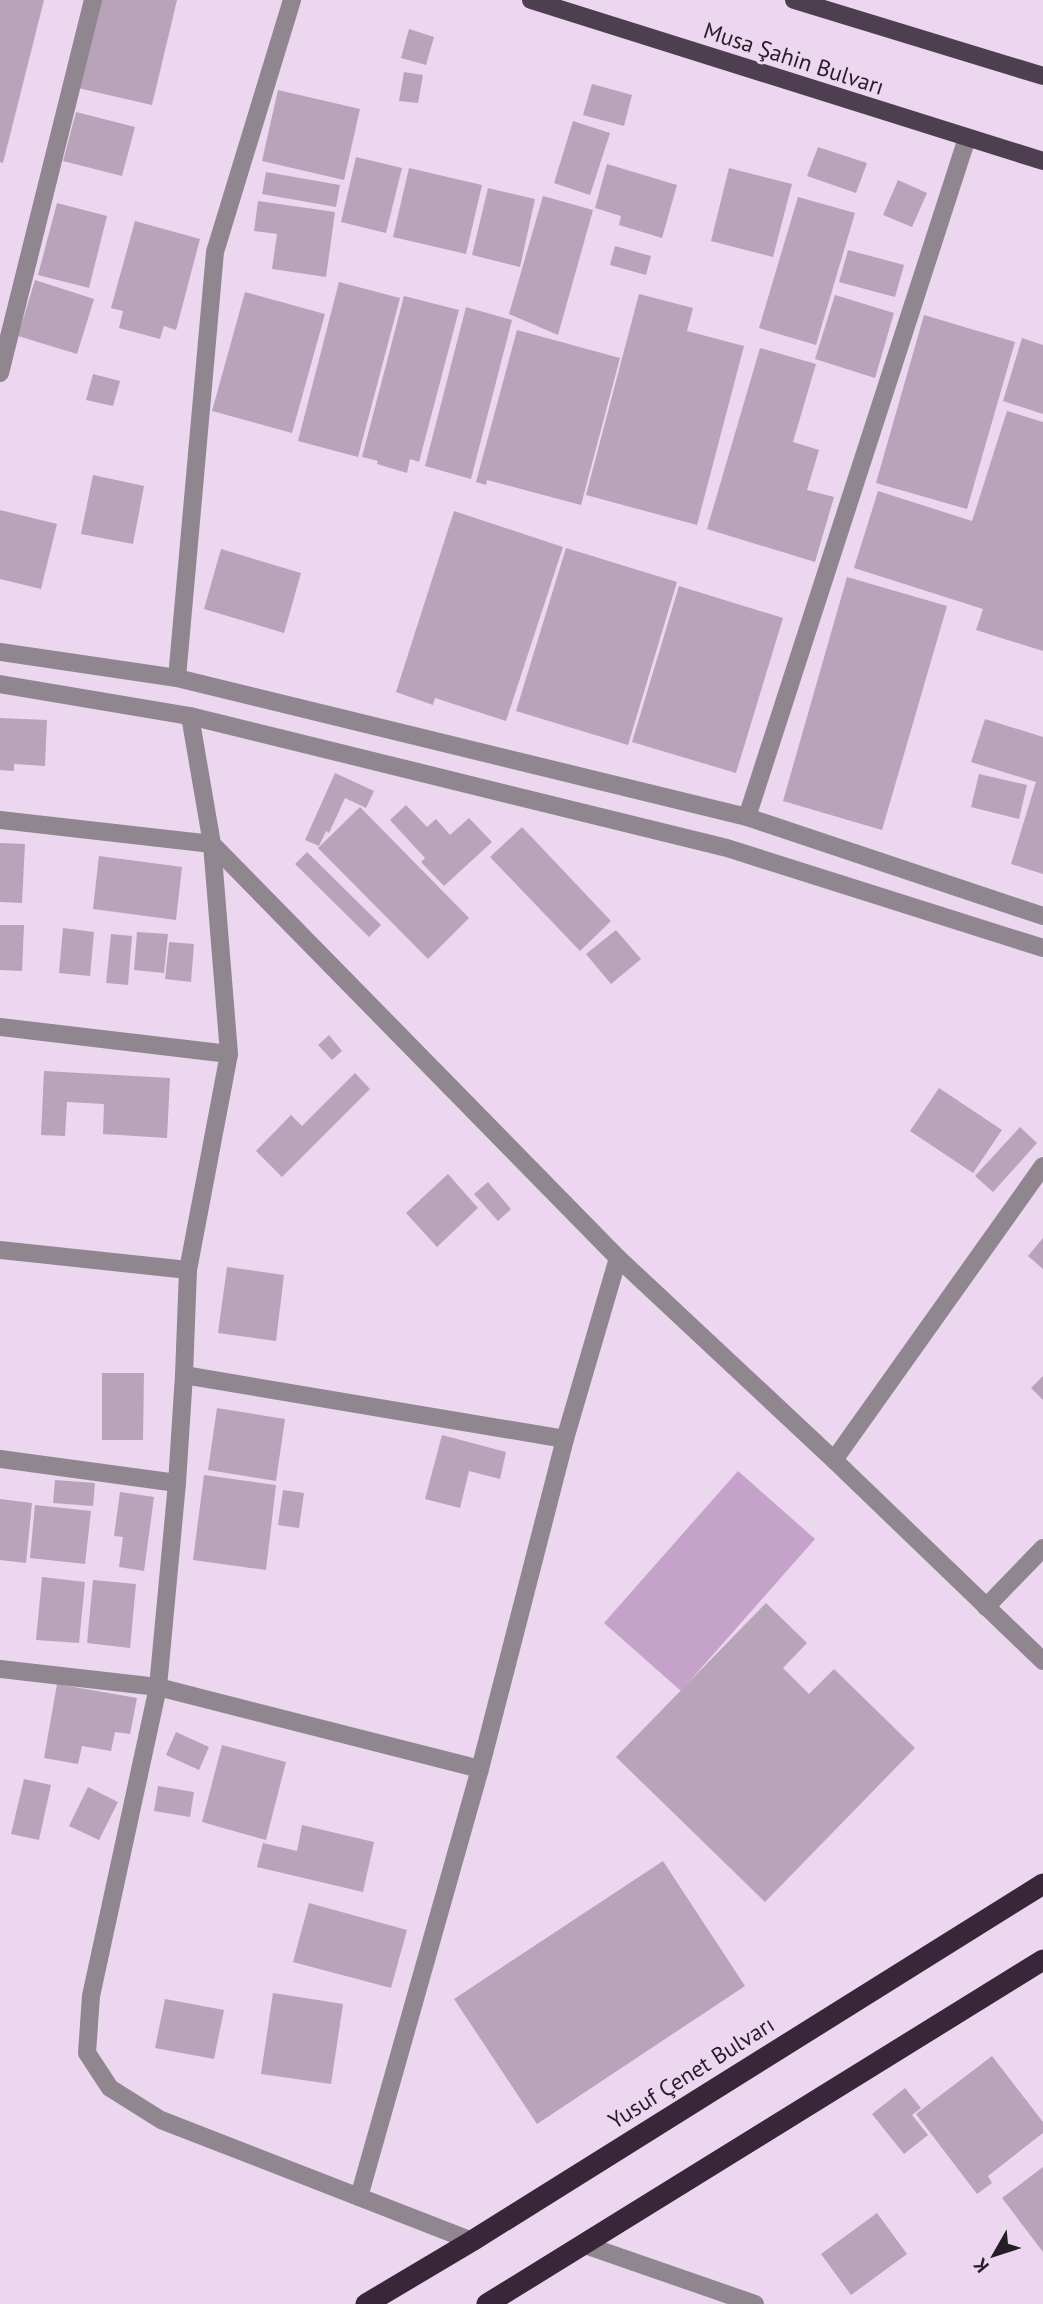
<svg xmlns="http://www.w3.org/2000/svg" width="1043" height="2304" viewBox="0 0 1043 2304" font-family="'PT Sans',sans-serif">
  <rect width="100%" height="100%" fill="#edd7f0"/>
  <!-- green -->
  <polygon fill="#c5a2c9" points="738,1471 815,1539 681,1691 604,1623"/>
  <!-- building -->
  <g fill="#b8a3bb">
    <polygon points="0,0 44,0 3,163 0,162"/>
    <polygon points="99,0 177,0 152,105 78,88"/>
    <polygon points="409,29 434,37 426,65 401,58"/>
    <polygon points="404,72 423,75 418,103 399,101"/>
    <polygon points="592,84 632,95 624,126 583,115"/>
    <polygon points="278,90 360,109 344,180 262,161"/>
    <polygon points="76,112 135,127 122,176 63,161"/>
    <polygon points="573,121 610,133 590,195 554,183"/>
    <polygon points="818,147 867,163 856,193 807,176"/>
    <polygon points="356,157 402,168 386,233 341,222"/>
    <polygon points="607,164 677,185 662,238 619,225 621,216 595,208"/>
    <polygon points="409,168 482,185 466,254 393,237"/>
    <polygon points="729,168 792,184 773,257 711,241"/>
    <polygon points="266,172 340,185 336,207 262,194"/>
    <polygon points="898,180 927,193 912,227 883,215"/>
    <polygon points="488,188 535,199 520,267 472,255"/>
    <polygon points="543,196 593,210 558,335 509,314"/>
    <polygon points="798,197 855,213 816,345 759,328"/>
    <polygon points="258,201 335,212 326,277 272,269 277,234 254,231"/>
    <polygon points="57,203 107,216 89,288 38,275"/>
    <polygon points="135,221 200,239 176,330 164,326 160,339 119,328 123,311 111,308"/>
    <polygon points="615,246 651,256 646,275 610,265"/>
    <polygon points="848,250 904,265 895,297 839,282"/>
    <polygon points="35,280 94,299 77,354 18,336"/>
    <polygon points="339,282 400,298 358,457 298,441"/>
    <polygon points="245,292 325,314 292,433 212,411"/>
    <polygon points="639,294 693,308 687,331 744,346 697,525 586,495"/>
    <polygon points="835,295 894,313 875,378 815,359"/>
    <polygon points="404,296 459,310 419,462 410,459 407,473 377,464 378,461 362,457"/>
    <polygon points="466,307 512,320 471,479 425,466"/>
    <polygon points="924,315 1015,342 967,509 876,483"/>
    <polygon points="517,330 620,358 581,505 487,480 486,485 476,482"/>
    <polygon points="1022,338 1043,345 1043,414 1003,401"/>
    <polygon points="760,348 816,364 793,442 819,450 807,490 834,497 815,562 707,529"/>
    <polygon points="93,374 120,381 113,406 86,400"/>
    <polygon points="1007,411 1043,422 1043,651 976,630 983,609 854,568 878,491 972,521"/>
    <polygon points="93,475 144,486 133,544 81,534"/>
    <polygon points="0,510 57,524 41,589 0,579"/>
    <polygon points="454,511 563,547 506,721 435,698 433,705 396,692"/>
    <polygon points="566,548 677,582 628,745 516,711"/>
    <polygon points="221,549 301,573 284,633 204,609"/>
    <polygon points="847,577 947,606 882,830 783,801"/>
    <polygon points="679,586 783,618 736,773 632,742"/>
    <polygon points="0,718 47,720 45,766 14,764 14,771 0,770"/>
    <polygon points="985,719 1043,737 1043,874 1011,864 1036,782 971,762"/>
    <polygon points="335,773 374,791 366,808 345,798 329,833 326,831 319,846 305,840"/>
    <polygon points="979,774 1027,785 1019,819 971,807"/>
    <polygon points="406,805 427,827 436,819 450,835 469,818 492,842 444,886 421,862 425,858 390,820"/>
    <polygon points="360,807 469,918 428,959 318,848"/>
    <polygon points="522,827 611,921 580,951 490,857"/>
    <polygon points="0,843 25,844 22,903 0,902"/>
    <polygon points="307,852 381,925 369,937 295,864"/>
    <polygon points="99,856 182,867 176,920 93,909"/>
    <polygon points="0,925 24,925 22,971 0,970"/>
    <polygon points="63,928 94,932 90,976 59,973"/>
    <polygon points="616,930 641,959 611,984 586,954"/>
    <polygon points="137,932 168,934 164,973 134,970"/>
    <polygon points="111,934 132,936 128,985 106,983"/>
    <polygon points="169,942 194,944 191,982 165,979"/>
    <polygon points="329,1035 342,1051 332,1060 318,1045"/>
    <polygon points="44,1071 170,1078 167,1138 103,1134 104,1104 67,1102 65,1136 41,1135"/>
    <polygon points="355,1073 370,1089 282,1177 256,1151 291,1115 302,1126"/>
    <polygon points="939,1088 1002,1130 973,1173 910,1131"/>
    <polygon points="1020,1127 1037,1143 993,1192 975,1176"/>
    <polygon points="448,1174 478,1208 437,1247 406,1213"/>
    <polygon points="488,1182 511,1209 498,1221 474,1194"/>
    <polygon points="1043,1238 1043,1269 1028,1256"/>
    <polygon points="227,1267 284,1275 276,1341 218,1333"/>
    <polygon points="102,1373 144,1373 143,1440 102,1440"/>
    <polygon points="1043,1376 1043,1400 1031,1388"/>
    <polygon points="217,1408 285,1419 276,1481 208,1470"/>
    <polygon points="442,1435 506,1452 500,1479 469,1471 460,1508 425,1499"/>
    <polygon points="204,1475 276,1485 266,1570 193,1560"/>
    <polygon points="55,1480 95,1483 93,1506 53,1503"/>
    <polygon points="283,1490 304,1493 299,1528 278,1525"/>
    <polygon points="120,1492 154,1497 144,1571 119,1567 123,1537 114,1536"/>
    <polygon points="0,1499 32,1503 26,1563 0,1560"/>
    <polygon points="35,1505 91,1511 85,1564 30,1558"/>
    <polygon points="42,1577 85,1582 79,1643 36,1640"/>
    <polygon points="93,1580 136,1584 130,1648 87,1643"/>
    <polygon points="766,1603 807,1643 783,1668 809,1694 834,1669 915,1748 765,1902 616,1757"/>
    <polygon points="57,1684 137,1698 130,1734 115,1732 111,1751 82,1746 78,1764 44,1758"/>
    <polygon points="176,1732 209,1747 199,1770 166,1755"/>
    <polygon points="222,1745 286,1762 266,1840 202,1822"/>
    <polygon points="24,1779 51,1785 39,1840 11,1834"/>
    <polygon points="158,1786 194,1792 190,1817 154,1811"/>
    <polygon points="88,1787 118,1802 99,1840 69,1826"/>
    <polygon points="302,1825 374,1842 363,1892 257,1867 263,1843 297,1851"/>
    <polygon points="663,1861 745,1986 537,2124 454,1999"/>
    <polygon points="309,1903 407,1930 391,1988 293,1962"/>
    <polygon points="273,1993 343,2004 331,2084 261,2074"/>
    <polygon points="165,1999 224,2010 214,2059 155,2048"/>
    <polygon points="992,2056 1043,2122 1043,2133 988,2176 992,2183 977,2194 916,2114"/>
    <polygon points="905,2088 921,2108 912,2115 928,2135 904,2154 872,2114"/>
    <polygon points="1043,2167 1043,2252 1002,2198"/>
    <polygon points="877,2213 907,2254 851,2295 821,2254"/>
  </g>
  <g fill="none" stroke-linecap="round" stroke-linejoin="round">
    <!-- street -->
    <g stroke="#8f8690" stroke-width="18">
      <polyline points="0,373 93,0"/>
      <polyline points="0,652 177,678 747,817 1043,916"/>
      <polyline points="177,678 215,252 292,0"/>
      <polyline points="0,684 190,716 727,848 1043,948"/>
      <polyline points="190,716 212,844 618,1258 834,1460 1043,1661"/>
      <polyline points="747,817 967,138"/>
      <polyline points="0,820 212,844 229,1054 188,1270 184,1375 177,1483 158,1687 91,1996 87,2053 110,2088 161,2120 472,2241"/>
      <polyline points="0,1027 229,1054"/>
      <polyline points="0,1250 188,1270"/>
      <polyline points="184,1375 565,1439"/>
      <polyline points="0,1459 177,1483"/>
      <polyline points="834,1460 1043,1166"/>
      <polyline points="986,1607 1043,1548"/>
      <polyline points="0,1669 158,1687 480,1769"/>
      <polyline points="359,2197 480,1769 565,1439 618,1258"/>
      <polyline points="585,2245 755,2304"/>
    </g>
    <!-- primary -->
    <g stroke="#4e3f50" stroke-width="18">
      <polyline points="531,0 1043,161"/>
      <polyline points="794,0 1043,76"/>
    </g>
    <!-- highway -->
    <g stroke="#372739" stroke-width="21">
      <polyline points="366,2304 472,2241 1043,1884"/>
      <polyline points="487,2304 1043,1960"/>
    </g>
  </g>
  <g text-anchor="middle" dominant-baseline="central" stroke-width="6" stroke-linejoin="round" paint-order="stroke">
    <!-- street labels -->
    <g font-size="23" fill="#261e27" stroke="#edd7f0">
      <text transform="translate(794 58) rotate(18)">Musa Şahin Bulvarı</text>
      <text transform="translate(691 2072) rotate(-32)">Yusuf Çenet Bulvarı</text>
    </g>
  </g>
  <!-- north arrow -->
  <g transform="translate(994 2255) rotate(231)" stroke="#edd7f0" stroke-width="5" paint-order="stroke">
  <path d="M0-5L12 26L0 18L-12 26Z" fill="#261e27"/>
  <text y="-10" font-size="19" font-weight="bold" text-anchor="middle" fill="#261e27">K</text>
  </g>
</svg>
